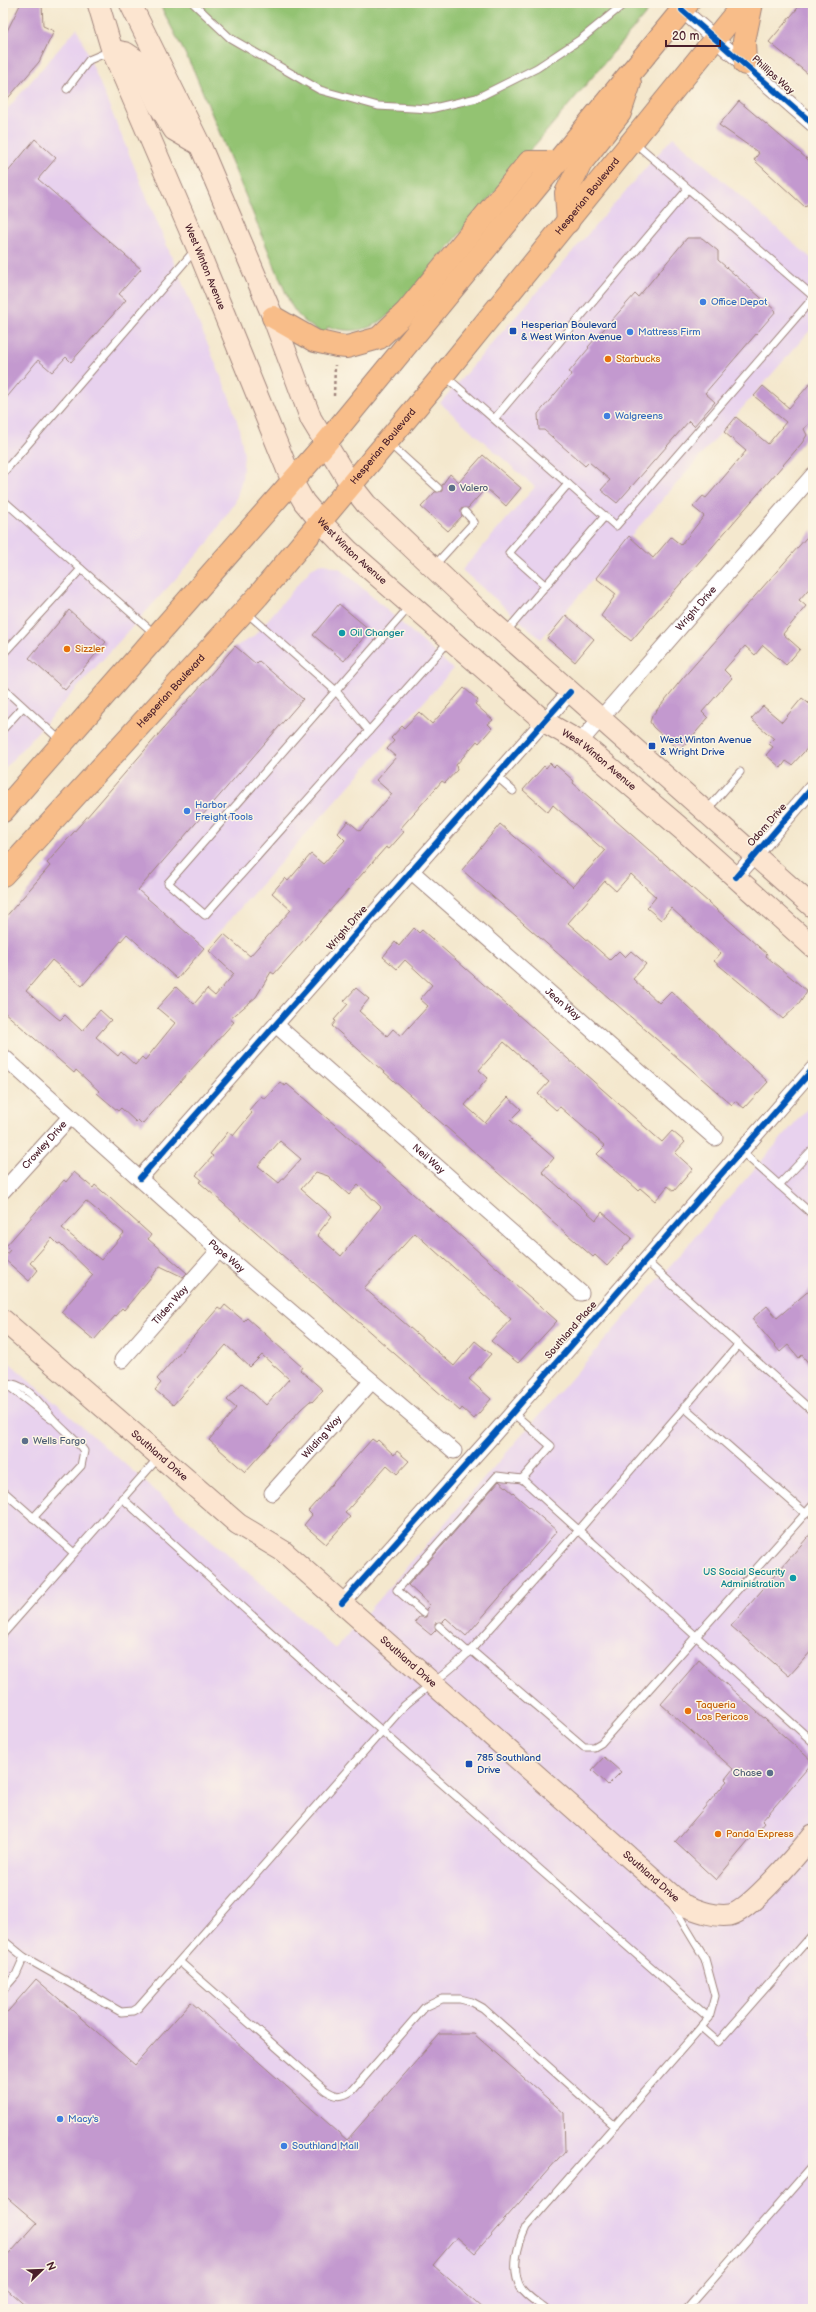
<svg xmlns="http://www.w3.org/2000/svg" width="816" height="2312" viewBox="0 0 816 2312" font-family="'Balsamiq Sans',sans-serif">
  <rect width="100%" height="100%" fill="#fcf5e5"/>
  <filter id="ink" filterUnits="userSpaceOnUse"><feTurbulence type="fractalNoise" baseFrequency=".025" numOctaves="2"/><feDisplacementMap in="SourceGraphic" scale="8" xChannelSelector="R" yChannelSelector="G"/><feConvolveMatrix kernelMatrix="1 2 1 2 8 2 1 2 1" color-interpolation-filters="sRGB"/></filter>
  <filter id="wash" filterUnits="userSpaceOnUse"><feTurbulence type="fractalNoise" baseFrequency=".012" numOctaves="4" result="noise"/><feDisplacementMap in="SourceGraphic" scale="16" xChannelSelector="R" yChannelSelector="G"/><feGaussianBlur stdDeviation="0.9" result="paint"/><feColorMatrix in="noise" values="0 0 0 0 0 0 0 0 0 0 0 0 0 0 0 0 0 1.4 0 .05"/><feComposite in="paint" operator="in"/></filter>
  <g filter="url(#wash)">
    <rect width="100%" height="100%" fill="#f4e8ce"/>
    <!-- built -->
    <g fill="#e8d2ee">
      <polygon points="77,28 229,396 238,424 244,454 242,479 235,503 207,544 3,770 3,114"/>
      <polygon points="673,137 813,260 813,327 541,639 462,570 535,487 440,403"/>
      <polygon points="325,564 341,569 453,669 177,979 42,869 238,645 253,637 311,569 318,565"/>
      <polygon points="813,1102 813,2309 3,2309 3,1357 335,1649"/>
    </g>
    <!-- green -->
    <path fill="#93c372" stroke="#6e714e" d="M159,3H655L398,307C374,329 360,335 328,327L324,334C309,326 298,318 290,303L194,71Z"/>
    <g id="blocks">
      <!-- building -->
      <g fill="#c399cf" fill-rule="evenodd">
        <polygon points="21,3 42,3 43,26 54,31 39,62 3,104 3,39"/>
        <polygon points="802,3 813,3 813,78 769,42"/>
        <polygon points="739,101 813,164 813,197 805,207 754,160 759,153 719,125"/>
        <polygon points="35,139 56,158 38,179 141,269 119,294 126,300 71,362 66,357 52,372 38,360 3,402 3,178"/>
        <polygon points="687,238 702,238 718,251 718,260 776,311 705,393 715,402 694,426 689,421 617,503 601,490 610,480 589,462 585,466 544,430 539,430 538,414 572,374 569,372 589,348 588,347 635,294 638,297"/>
        <polygon points="813,380 813,418 804,429 807,435 802,443 631,641 601,616 616,594 596,578 629,536 653,558 671,537 681,545 704,516 693,507 703,496 706,498 746,451 724,432 736,417 768,444 786,422 754,396 763,386 789,408"/>
        <polygon points="483,455 521,488 506,506 486,488 468,508 461,509 462,516 448,531 421,507 435,492 442,491 442,485 450,474 459,482"/>
        <polygon points="813,530 813,584 799,600 806,606 783,634 800,649 786,665 763,645 755,655 745,646 724,670 732,678 702,712 708,718 685,745 680,748 674,746 653,727 650,722 652,716 682,679"/>
        <polygon points="339,604 370,630 344,661 313,635"/>
        <polygon points="69,610 106,642 65,690 29,658"/>
        <polygon points="566,615 594,639 575,662 547,638"/>
        <polygon points="235,646 256,664 259,661 303,699 138,890 204,948 177,979 127,934 82,986 52,960 26,991 56,1017 60,1020 65,1015 82,1031 100,1010 111,1020 96,1037 118,1056 121,1052 135,1065 142,1057 145,1060 175,1023 157,1008 176,987 194,1004 207,989 215,996 234,974 209,951 224,934 250,956 291,910 272,893 285,878 288,881 311,854 323,864 345,840 338,833 348,821 360,831 392,794 376,780 396,757 387,749 394,741 391,738 402,726 404,728 419,712 432,724 464,688 478,700 475,704 493,720 488,724 492,728 479,743 477,741 456,765 457,770 445,783 442,781 400,829 404,832 389,849 386,847 274,974 271,972 256,997 230,1019 234,1022 142,1124 138,1120 136,1122 121,1108 118,1111 97,1093 99,1091 76,1070 74,1073 3,1011 3,920 50,866 47,863"/>
        <polygon points="802,698 813,707 813,742 792,765 786,761 781,768 766,755 773,747 769,744 774,739 751,719 763,706 782,722"/>
        <polygon points="550,763 554,767 556,765 574,781 573,783 767,954 766,956 807,991 797,1006 783,1019 714,961 721,953 671,908 661,920 647,908 656,897 631,874 616,891 605,881 568,923 610,960 619,951 625,957 631,951 646,964 633,979 659,1003 671,991 768,1082 744,1108 735,1101 732,1105 462,870 500,824 573,887 605,851 553,805 548,812 523,790 544,766 546,768"/>
        <polygon points="414,928 419,933 422,930 662,1142 672,1131 685,1142 675,1153 693,1169 674,1191 668,1186 655,1201 640,1188 638,1190 597,1154 605,1146 560,1107 556,1110 538,1094 549,1082 504,1042 479,1070 488,1078 465,1105 485,1123 508,1097 521,1109 510,1120 554,1158 542,1172 596,1220 602,1212 632,1238 607,1266 595,1255 593,1257 332,1026 336,1021 334,1020 348,1004 344,1001 356,988 369,999 359,1011 387,1036 393,1029 401,1036 428,1006 420,999 432,985 405,960 397,969 383,957 395,942 399,946"/>
        <path d="M280,1082L285,1086L287,1084L335,1125L557,1321L518,1363L491,1341L511,1319L415,1233L364,1288L454,1366L475,1341L491,1354L469,1379L491,1399L474,1419L462,1408L460,1411L199,1182L202,1180L196,1175L213,1156L210,1154L228,1132L233,1136L252,1113L249,1110L261,1096L265,1099ZM280,1141L301,1159L279,1183L258,1166ZM316,1172L328,1176L349,1195L358,1185L381,1207L341,1256L317,1235L332,1216L301,1189Z"/>
        <path d="M74,1172L93,1188L95,1185L110,1198L151,1235L148,1239L187,1273L183,1277L160,1266L124,1310L122,1308L94,1340L61,1312L93,1275L60,1243L58,1244L52,1238L30,1263L38,1270L29,1281L3,1258L10,1250L6,1246L64,1180L66,1182ZM86,1201L124,1233L101,1260L62,1228Z"/>
        <polygon points="813,1287 813,1369 802,1355 799,1358 788,1345 780,1352 752,1319 767,1306 777,1318"/>
        <polygon points="225,1305 244,1321 247,1318 302,1367 300,1370 323,1390 312,1402 310,1401 301,1409 245,1472 209,1440 236,1408 227,1400 242,1383 266,1405 289,1379 262,1355 250,1367 226,1345 173,1405 155,1390 161,1383 157,1379 218,1308 221,1310"/>
        <polygon points="372,1439 376,1442 378,1440 394,1455 397,1451 409,1461 397,1474 387,1465 345,1513 350,1517 326,1544 304,1525 312,1515 308,1511"/>
        <polygon points="499,1481 557,1531 466,1636 446,1618 442,1622 435,1623 436,1630 431,1635 415,1622 419,1617 426,1617 426,1609 430,1605 408,1585"/>
        <polygon points="813,1531 813,1649 789,1676 731,1626"/>
        <polygon points="699,1660 813,1762 762,1821 764,1823 716,1880 675,1842 727,1781 725,1779 733,1769 661,1704"/>
        <polygon points="604,1757 621,1772 608,1785 592,1770"/>
        <polygon points="36,1979 135,2065 191,2002 347,2140 440,2034 474,2034 564,2113 565,2151 475,2253 457,2237 433,2265 483,2309 29,2309 3,2286 3,2261 37,2223 3,2194 3,2017"/>
      </g>
    </g>
  </g>
  <g filter="url(#ink)">
    <use href="#blocks" fill-opacity="0" stroke="#9f847c" stroke-width="1"/>
    <g fill="none" stroke-linecap="round" stroke-linejoin="round">
      <defs>
        <g id="lane">
          <polyline points="193,3 230,38 320,90 378,106 430,109 477,98 537,68 581,39 625,3"/>
          <polyline points="67,89 89,60 110,51"/>
          <polyline points="634,142 813,296"/>
          <polyline points="445,376 616,526 813,298"/>
          <polyline points="495,418 688,189"/>
          <polyline points="390,444 438,488"/>
          <polyline points="3,473 195,250"/>
          <polyline points="3,500 156,635"/>
          <polyline points="434,566 474,522 465,512"/>
          <polyline points="546,586 509,553 568,484"/>
          <polyline points="410,606 168,883 205,915 450,640"/>
          <polyline points="246,612 336,691 369,731"/>
          <polyline points="506,632 605,516"/>
          <polyline points="3,654 81,569"/>
          <polyline points="3,688 61,741"/>
          <polyline points="3,729 23,707"/>
          <polyline points="495,775 513,791"/>
          <polyline points="707,810 740,772"/>
          <polyline points="741,1151 813,1215"/>
          <polyline points="779,1185 813,1149"/>
          <polyline points="645,1260 813,1412"/>
          <path d="M3,1383C28,1382 41,1406 56,1422C66,1433 76,1439 84,1451L81,1466L33,1518"/>
          <polyline points="6,1384 51,1419"/>
          <polyline points="684,1407 806,1514"/>
          <polyline points="513,1413 551,1446 522,1479"/>
          <polyline points="522,1479 813,1742"/>
          <polyline points="3,1491 74,1553"/>
          <polyline points="122,1498 317,1674 709,2018"/>
          <polyline points="423,1613 397,1590 497,1476 522,1479"/>
          <polyline points="439,1626 469,1653"/>
          <polyline points="3,1634 159,1457"/>
          <polyline points="471,1650 579,1530 739,1344"/>
          <polyline points="3,1940 24,1957"/>
          <path d="M180,1962L325,2090C336,2097 341,2098 353,2090L425,2007L442,1999H460L472,2002L483,2008L615,2126"/>
          <path d="M3,1990L16,1975L24,1957L121,2012L133,2011L138,2008L404,1706C426,1687 451,1671 471,1650L584,1747H594L601,1743L813,1505"/>
          <polyline points="701,2027 718,2042 813,1934"/>
          <path d="M545,2309C538,2303 526,2296 521,2288C510,2270 518,2244 526,2227L709,2018L715,1996L705,1959L673,1906"/>
          <polyline points="687,2309 813,2165"/>
        </g>
        <g id="street">
          <polyline points="682,10 813,124"/>
          <path id="s1" d="M580,742L813,475"/>
          <path id="s2" d="M411,871L715,1138"/>
          <polyline points="736,877 813,787"/>
          <path id="s3" d="M276,1025L581,1293"/>
          <path id="s4" d="M3,1056L219,1250L454,1451"/>
          <polyline points="140,1178 570,692"/>
          <path id="s5" d="M3,1191L70,1117"/>
          <path id="s6" d="M122,1360L219,1250"/>
          <path id="s7" d="M272,1493L372,1381"/>
          <polyline points="342,1603 493,1435 813,1069"/>
        </g>
        <g id="secondary">
          <path id="s8" d="M98,3L112,50L197,247L292,481L304,502L320,521L349,551L545,722L580,742L684,831L813,947"/>
          <polyline points="130,3 200,145 273,317 311,419 351,485 366,504 477,609 813,907"/>
          <polyline points="112,50 126,53 138,61 158,104 174,130 200,145"/>
          <path id="s9" d="M3,1320L238,1524L283,1551L683,1905C699,1911 713,1917 730,1915C748,1913 800,1851 813,1835"/>
        </g>
        <g id="primary">
          <polyline points="745,64 744,41 752,3"/>
          <polyline points="568,222 566,193 581,163 620,113 630,83"/>
          <polyline points="273,317 315,341 337,346 347,347 379,338 406,312 529,162 556,162"/>
          <polyline points="3,811 325,444 688,3"/>
          <path id="s10" d="M3,875L258,596L443,375L744,3"/>
        </g>
      </defs>
      <!-- lane casing -->
      <use href="#lane" stroke="#9f847c" stroke-width="9"/>
      <!-- street casing -->
      <use href="#street" stroke="#9f847c" stroke-width="17"/>
      <!-- secondary casing -->
      <use href="#secondary" stroke="#9f847c" stroke-width="23"/>
      <!-- primary casing -->
      <use href="#primary" stroke="#9f847c" stroke-width="24"/>
      <!-- path -->
      <polyline stroke="#9f847c" stroke-width="2.5" stroke-dasharray="3 3" stroke-linecap="butt" points="334,396 335,365"/>
      <!-- lane -->
      <use href="#lane" stroke="#fff" stroke-width="7"/>
      <!-- street -->
      <use href="#street" stroke="#fff" stroke-width="15"/>
      <!-- secondary -->
      <use href="#secondary" stroke="#fce5d0" stroke-width="21"/>
      <!-- primary -->
      <use href="#primary" stroke="#f8bd89" stroke-width="22"/>
      <defs>
        <g id="cycleway">
          <polyline points="682,10 813,124"/>
          <polyline points="736,877 813,787"/>
          <polyline points="140,1178 570,692"/>
          <polyline points="342,1603 493,1435 813,1069"/>
        </g>
      </defs>
      <!-- cycleway casing -->
      <use href="#cycleway" stroke="#fcf5e5" stroke-width="8"/>
      <!-- cycleway -->
      <use href="#cycleway" stroke="#0057b8" stroke-width="6"/>
    </g>
  </g>
  <!-- markers -->
  <g fill="#3f7fe0" stroke="#fcf5e5" stroke-width="1.5">
    <circle cx="703" cy="302" r="4"/>
    <circle cx="630" cy="332" r="4"/>
    <circle cx="607" cy="416" r="4"/>
    <circle cx="187" cy="811" r="4"/>
    <circle cx="60" cy="2119" r="4"/>
    <circle cx="284" cy="2146" r="4"/>
  </g>
  <g fill="#1a4fb4" stroke="#fcf5e5" stroke-width="1.5">
    <rect x="509" y="327" width="8" height="8" rx="2"/>
    <rect x="648" y="742" width="8" height="8" rx="2"/>
    <rect x="465" y="1760" width="8" height="8" rx="2"/>
  </g>
  <g fill="#e8710a" stroke="#fcf5e5" stroke-width="1.5">
    <circle cx="608" cy="359" r="4"/>
    <circle cx="67" cy="649" r="4"/>
    <circle cx="688" cy="1711" r="4"/>
    <circle cx="718" cy="1834" r="4"/>
  </g>
  <g fill="#5c6f8a" stroke="#fcf5e5" stroke-width="1.5">
    <circle cx="452" cy="488" r="4"/>
    <circle cx="25" cy="1441" r="4"/>
    <circle cx="770" cy="1773" r="4"/>
  </g>
  <g fill="#0f9aa8" stroke="#fcf5e5" stroke-width="1.5">
    <circle cx="342" cy="633" r="4"/>
    <circle cx="793" cy="1578" r="4"/>
  </g>
  <g text-anchor="middle" dominant-baseline="central" stroke-width="3" stroke-linejoin="round" paint-order="stroke">
    <!-- street labels -->
    <g font-size="10" fill="#4a1f2b" stroke="#fcf5e5">
      <text transform="translate(773 75) rotate(42)">Phillips Way</text>
      <text stroke="none"><textPath href="#s10" startOffset="896">Hesperian Boulevard</textPath></text>
      <text stroke="none"><textPath href="#s8" startOffset="285">West Winton Avenue</textPath></text>
      <text stroke="none"><textPath href="#s10" startOffset="573">Hesperian Boulevard</textPath></text>
      <text stroke="none"><textPath href="#s8" startOffset="609">West Winton Avenue</textPath></text>
      <text stroke="none"><textPath href="#s1" startOffset="177">Wright Drive</textPath></text>
      <text stroke="none"><textPath href="#s10" startOffset="249">Hesperian Boulevard</textPath></text>
      <text stroke="none"><textPath href="#s8" startOffset="933">West Winton Avenue</textPath></text>
      <text transform="translate(767 825) rotate(-49)">Odom Drive</text>
      <text transform="translate(347 928) rotate(-49)">Wright Drive</text>
      <text stroke="none"><textPath href="#s2" startOffset="202">Jean Way</textPath></text>
      <text stroke="none"><textPath href="#s5" startOffset="62">Crowley Drive</textPath></text>
      <text stroke="none"><textPath href="#s3" startOffset="203">Neil Way</textPath></text>
      <text stroke="none"><textPath href="#s4" startOffset="300">Pope Way</textPath></text>
      <text stroke="none"><textPath href="#s6" startOffset="73">Tilden Way</textPath></text>
      <text transform="translate(571 1330) rotate(-49)">Southland Place</text>
      <text stroke="none"><textPath href="#s7" startOffset="75">Wilding Way</textPath></text>
      <text stroke="none"><textPath href="#s9" startOffset="207">Southland Drive</textPath></text>
      <text stroke="none"><textPath href="#s9" startOffset="531">Southland Drive</textPath></text>
      <text stroke="none"><textPath href="#s9" startOffset="855">Southland Drive</textPath></text>
    </g>
    <!-- shop labels -->
    <g font-size="10" fill="#366cbe" stroke="#fcf5e5" text-anchor="start">
      <text x="711" y="302">Office Depot</text>
      <text x="638" y="332">Mattress Firm</text>
      <text x="615" y="416">Walgreens</text>
      <text x="195" y="805">Harbor<tspan x="195" dy="12">Freight Tools</tspan></text>
      <text x="68" y="2119">Macy's</text>
      <text x="292" y="2146">Southland Mall</text>
    </g>
    <!-- transit labels -->
    <g font-size="10" fill="#164399" stroke="#fcf5e5" text-anchor="start">
      <text x="521" y="325">Hesperian Boulevard<tspan x="521" dy="12">&amp; West Winton Avenue</tspan></text>
      <text x="660" y="740">West Winton Avenue<tspan x="660" dy="12">&amp; Wright Drive</tspan></text>
      <text x="477" y="1758">785 Southland<tspan x="477" dy="12">Drive</tspan></text>
    </g>
    <!-- food labels -->
    <g font-size="10" fill="#c56008" stroke="#fcf5e5" text-anchor="start">
      <text x="616" y="359">Starbucks</text>
      <text x="75" y="649">Sizzler</text>
      <text x="696" y="1705">Taqueria<tspan x="696" dy="12">Los Pericos</tspan></text>
      <text x="726" y="1834">Panda Express</text>
    </g>
    <!-- service labels -->
    <g font-size="10" fill="#4e5e75" stroke="#fcf5e5" text-anchor="start">
      <text x="460" y="488">Valero</text>
      <text x="33" y="1441">Wells Fargo</text>
      <text x="762" y="1773" text-anchor="end">Chase</text>
    </g>
    <!-- culture labels -->
    <g font-size="10" fill="#0d838f" stroke="#fcf5e5" text-anchor="start">
      <text x="350" y="633">Oil Changer</text>
      <text x="785" y="1572" text-anchor="end">US Social Security<tspan x="785" dy="12">Administration</tspan></text>
    </g>
  </g>
  <!-- margin -->
  <rect width="816" height="2312" fill="none" stroke="#fcf5e5" stroke-width="16"/>
  <!-- north arrow -->
  <g transform="translate(42 2270) rotate(67)" stroke="#fcf5e5" stroke-width="3" paint-order="stroke">
  <path d="M0-3L7 15L0 10L-7 15Z" fill="#4a1f2b"/>
  <text y="-6" font-size="11" font-weight="bold" text-anchor="middle" fill="#4a1f2b">N</text>
  </g>
  <!-- scale -->
  <path d="M666 40v6h54v-6" fill="none" stroke="#4a1f2b" stroke-width="2"/>
  <text x="672" y="40" font-size="12" fill="#4a1f2b" stroke="#fcf5e5" stroke-width="3" paint-order="stroke">20 m</text>
</svg>
